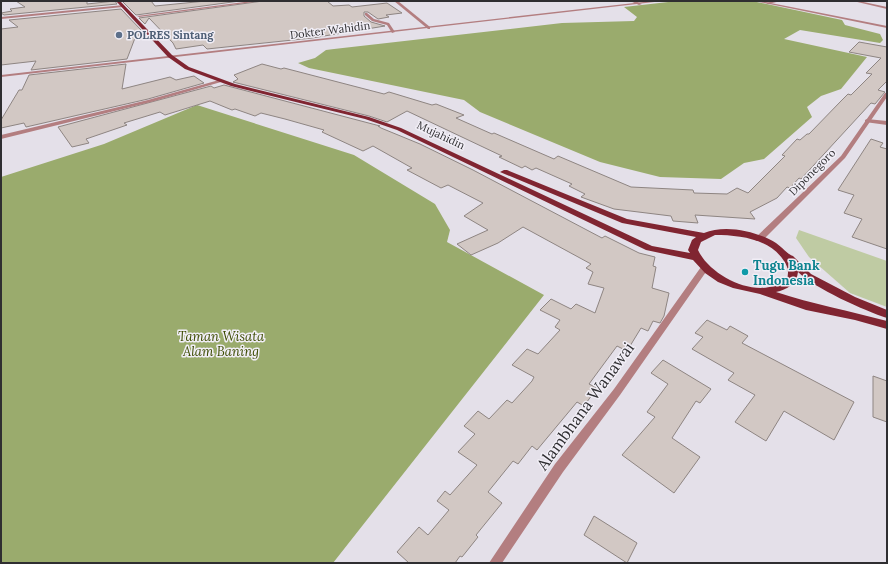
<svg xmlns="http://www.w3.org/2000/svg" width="888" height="564" viewBox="0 0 888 564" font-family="Lora,serif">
  <rect width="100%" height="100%" fill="#e4e0e9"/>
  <!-- green -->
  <polygon fill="#bfcba3" points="799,230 887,261 887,307 850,293 809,257 796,238"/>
  <!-- forest -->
  <g fill="#9aab6d">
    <polygon points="677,1 752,1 842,20 845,25 880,34 883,40 880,43 800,30 784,39 867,57 841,89 821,96 807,107 812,117 764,159 744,163 721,179 660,177 600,162 480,112 464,100 309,68 298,63 315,58 326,50 334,49 562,23 634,21 637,17 624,7"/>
    <polygon points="197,105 354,155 435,204 450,230 447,242 544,295 333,563 1,563 1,177 104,144"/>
  </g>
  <!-- building -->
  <g fill="#d2c8c4" stroke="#8e8582">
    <polygon points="16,1 87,1 87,4 115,1 117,4 4,15 1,13 12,11 10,9 25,7"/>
    <polygon points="122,1 151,1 155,6 206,1 240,1 136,15"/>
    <polygon points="263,1 327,1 333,6 349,5 352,7 387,3 402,13 386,15 389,17 378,19 368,12 364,12 364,16 371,22 385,26 312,38 207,49 203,45 176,49 173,43 149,18 145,24 139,18"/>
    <polygon points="121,9 141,30 137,38 135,38 127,59 31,70 36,61 1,65 1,29 18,27 9,20"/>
    <polygon points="859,42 887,47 887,81 878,90 885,92 875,104 871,103 801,179 799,178 790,188 787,187 777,198 750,212 755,219 695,215 698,223 673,221 671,216 614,209 581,197 585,194 569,186 572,184 536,168 532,170 525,166 522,168 499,157 502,156 407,111 387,122 369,116 233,82 238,79 234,75 262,64 281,69 284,68 384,94 389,92 432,105 436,104 464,115 456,118 492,134 494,133 554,159 558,156 631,187 693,190 694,193 727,194 737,188 748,193 785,156 782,155 797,139 800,140 807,134 809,134 841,101 848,94 851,95 872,74 866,73 881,58 849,52"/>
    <polygon points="126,64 122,89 170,77 176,80 194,76 204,83 148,99 26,127 24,123 1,128 1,120 19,90 22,90 29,75"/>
    <polygon points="224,85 380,126 378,126 381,128 420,144 473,170 602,238 605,236 639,253 655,257 653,266 656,267 652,288 669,293 664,316 660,323 653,321 648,331 641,328 627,351 617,346 589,384 597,388 584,406 577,402 537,450 532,446 518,464 513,461 488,492 502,503 476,535 478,537 462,557 460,556 455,563 409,563 397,552 419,527 428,535 449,510 437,501 445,491 450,495 477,465 458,452 475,434 464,426 478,411 489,419 507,400 512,403 532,381 534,377 512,365 527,349 538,354 560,330 555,327 560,320 540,310 551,299 571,309 576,304 595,313 604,288 588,284 593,272 586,268 591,264 523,227 498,243 471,255 457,244 488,230 464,216 483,203 448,185 441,188 407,170 412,168 373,146 363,151 322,132 324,130 285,119 261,113 255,116 235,109 232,110 210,101 165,115 160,112 124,123 127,125 86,139 89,143 72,147 58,127 211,86 214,88"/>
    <polygon points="871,139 883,143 880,147 887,149 887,249 852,237 862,219 844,213 854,195 838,190"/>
    <polygon points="707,320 727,330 730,326 748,336 742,343 854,402 834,440 784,411 766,441 735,422 755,395 728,380 734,373 692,349 703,337 695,333"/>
    <polygon points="663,360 711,389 700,403 696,401 672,438 700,457 674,493 622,455 655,417 647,412 668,384 651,373"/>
    <polygon points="873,376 887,381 887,422 873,417"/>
    <polygon points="594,516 637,543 627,563 584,535"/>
  </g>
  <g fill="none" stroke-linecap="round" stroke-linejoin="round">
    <!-- minor -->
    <g fill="#b37e80" fill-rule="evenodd">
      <polygon points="252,1 262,1 139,17 137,16"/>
      <polygon points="394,1 398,1 430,27 430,29 428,29"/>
      <polygon points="630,1 635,1 642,4 639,5"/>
      <polygon points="774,1 781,1 768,4 766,3"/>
      <polygon points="853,1 859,1 887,7 887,9"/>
      <polygon points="124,5 123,7 1,19 1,17"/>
      <polygon points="365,13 367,13 374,19 389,23 395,32 392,33 387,25 372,21 365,15"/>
      <polygon points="219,80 221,81 221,82 151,102 1,139 1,135 148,100"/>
      <polygon points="867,119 887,121 887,125 865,122 865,120"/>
    </g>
    <!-- tertiary -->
    <g fill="#b37e80" fill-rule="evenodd">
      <polygon points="652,1 663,1 1,77 1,75"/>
      <polygon points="754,1 761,1 887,26 887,28"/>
      <polygon points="885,93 887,93 887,97 845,158 762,241 756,241 755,239 756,237 841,156"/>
      <polygon points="701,267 704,267 708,269 620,395 563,472 502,563 489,563 555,464 614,389"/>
    </g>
    <!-- primary -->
    <path fill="#802531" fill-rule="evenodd" d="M116,1H120L172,55L189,67L235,84L369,117L401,128L652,246L690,253L688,250L692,240L696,237L622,223L500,172L504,170H507L627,219L704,233C725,224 757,231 776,243C782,247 787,254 793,256L811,274L855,297L887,310V318C865,311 814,288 798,272C797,283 787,290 776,292C812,304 850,311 887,321V329L855,320L806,310L760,294L733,288L718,282L705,273L693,260L646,250L397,130L365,119L231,86L185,69L168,57ZM715,235C740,235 770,239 784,261C788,267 789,272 787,279C783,281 780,284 776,285C750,296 709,274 698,250L701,242Z"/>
  </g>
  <!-- markers -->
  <circle fill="#5c6f8a" stroke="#f1eef6" stroke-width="1.5" cx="119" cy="35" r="4"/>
  <circle fill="#0f9aa8" stroke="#f1eef6" stroke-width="1.5" cx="745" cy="272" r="4"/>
  <g text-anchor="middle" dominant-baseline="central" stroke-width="3" stroke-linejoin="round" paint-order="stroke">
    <!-- far-street labels -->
    <g font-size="11" fill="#2f2e31" stroke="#f1eef6">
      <text transform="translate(330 30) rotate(-7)">Dokter Wahidin</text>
      <text transform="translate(441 135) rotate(25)">Mujahidin</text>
      <text transform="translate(812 172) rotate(-45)">Diponegoro</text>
    </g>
    <!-- far-service labels -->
    <g font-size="11" font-weight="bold" fill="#4e5e75" stroke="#f1eef6" text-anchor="start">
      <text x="127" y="35">POLRES Sintang</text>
    </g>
    <!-- culture labels -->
    <g font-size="13" font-weight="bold" fill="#0d838f" stroke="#f1eef6" text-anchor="start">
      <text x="753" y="265">Tugu Bank<tspan x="753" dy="15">Indonesia</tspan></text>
    </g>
    <!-- park labels -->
    <g font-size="13" font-style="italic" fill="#3c4b00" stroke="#f1eef6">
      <text x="221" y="336">Taman Wisata<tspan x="221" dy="15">Alam Baning</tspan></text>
    </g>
    <!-- near-street labels -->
    <g font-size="16" fill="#2f2e31" stroke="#f1eef6">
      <text transform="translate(585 406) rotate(-54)">Alambhana Wanawai</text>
    </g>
  </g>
  <!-- border -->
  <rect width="888" height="564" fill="none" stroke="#2f2e31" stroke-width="4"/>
</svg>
